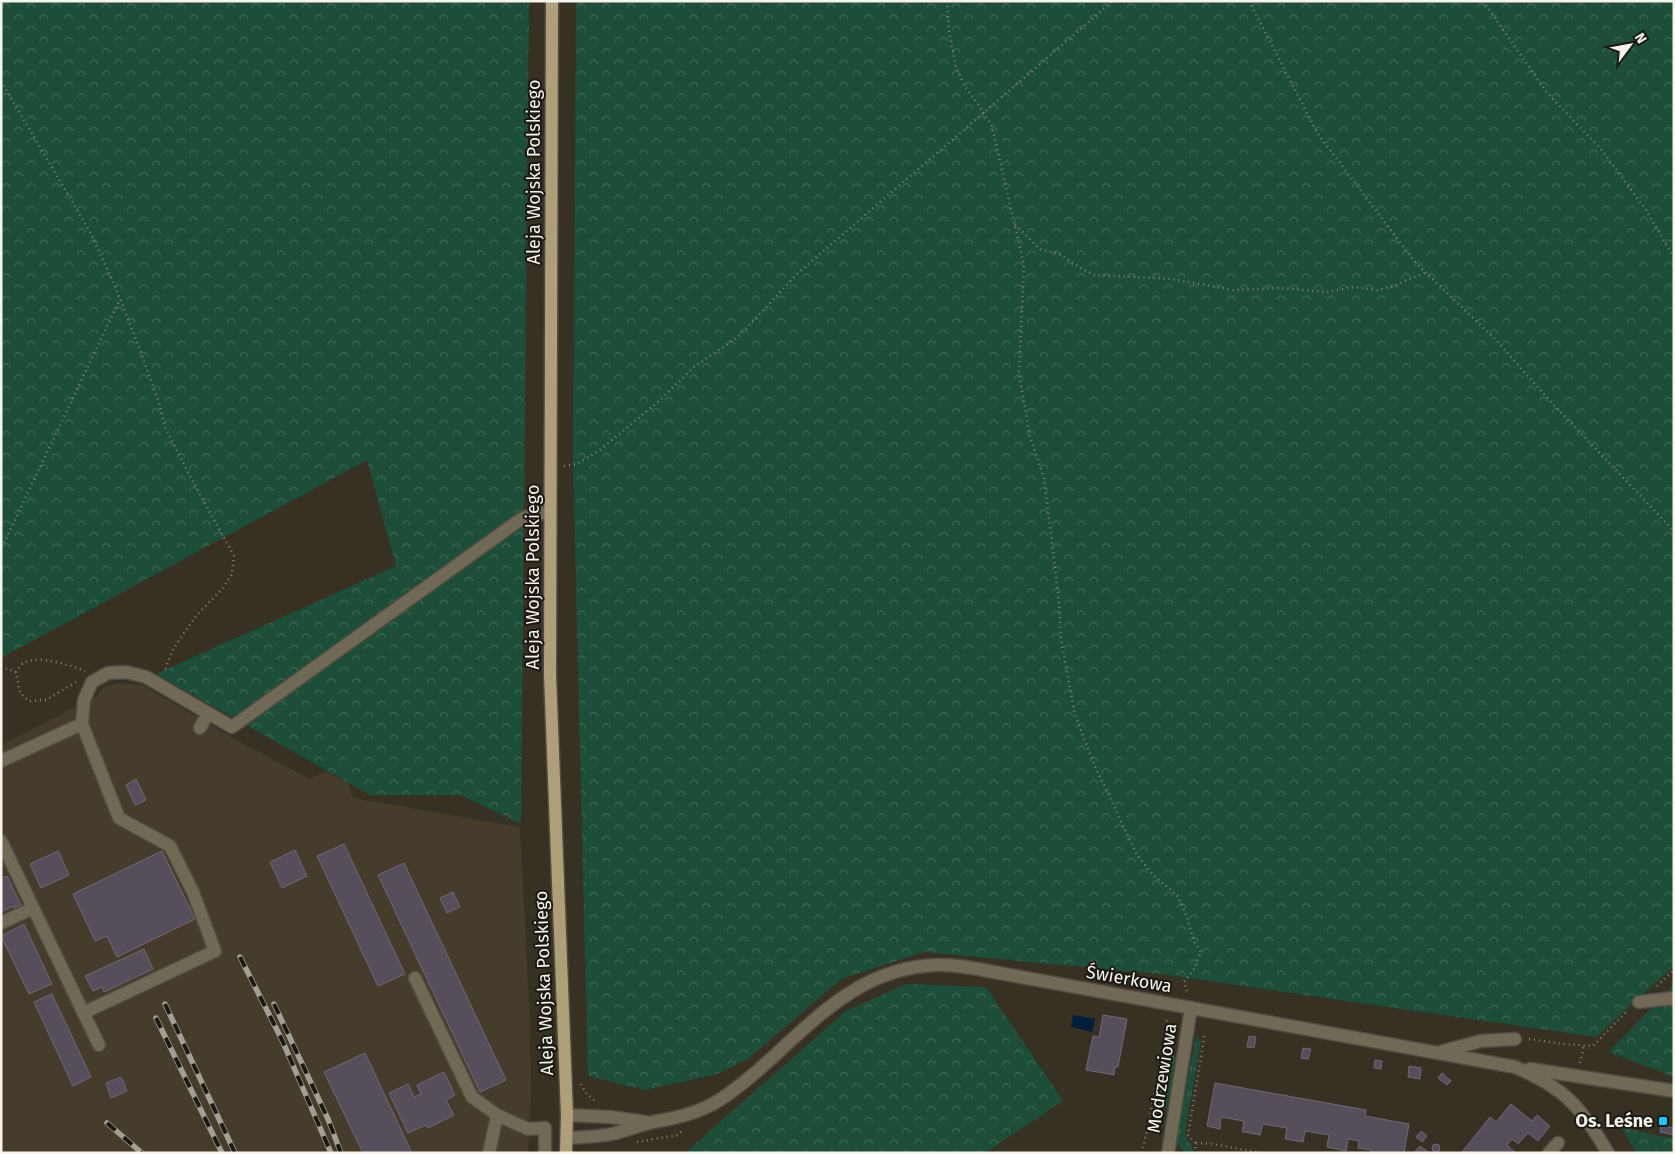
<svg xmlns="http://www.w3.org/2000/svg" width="1675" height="1154" viewBox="0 0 1675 1154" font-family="'Fira Sans',sans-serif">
  <defs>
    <pattern id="grass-tufts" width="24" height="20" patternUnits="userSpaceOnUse" patternTransform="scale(1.25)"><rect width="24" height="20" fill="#1d4e39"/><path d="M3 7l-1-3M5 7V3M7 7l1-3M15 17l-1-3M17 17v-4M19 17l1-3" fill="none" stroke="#3f6856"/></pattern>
    <pattern id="forest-crowns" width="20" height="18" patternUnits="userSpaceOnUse" patternTransform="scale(1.25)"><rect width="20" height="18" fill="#1d4e39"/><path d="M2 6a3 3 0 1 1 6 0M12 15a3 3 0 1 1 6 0" fill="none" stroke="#3f6856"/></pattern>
  </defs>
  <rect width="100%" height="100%" fill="#363123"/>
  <!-- industrial -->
  <polygon fill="#453c2b" points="120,683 142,685 242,743 310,779 326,771 348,783 353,798 520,827 530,1021 531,1093 528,1153 1,1153 1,745 97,696 101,690 106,686"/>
  <!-- grass -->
  <g fill="url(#grass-tufts)">
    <path d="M1196,1036L1201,1041L1200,1046L1185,1131C1185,1139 1192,1144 1194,1152L1185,1153L1177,1143V1136Z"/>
    <polygon points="1166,1053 1172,1054 1176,1058 1167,1108 1162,1109 1155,1107"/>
  </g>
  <!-- forest -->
  <g fill="url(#forest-crowns)">
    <polygon points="1,1 529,1 521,824 461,795 370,795 156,674 396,566 367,460 1,658"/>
    <polygon points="576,1 1674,1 1674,966 1596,1037 1169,975 924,952 841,979 748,1059 714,1075 644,1090 588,1076 573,464"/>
    <polygon points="906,984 986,987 1063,1101 985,1153 685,1153 846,1011"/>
    <polygon points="1674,984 1674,1077 1609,1052"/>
    <polygon points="1622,1127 1659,1136 1674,1138 1674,1153 1636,1153"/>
  </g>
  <!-- water -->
  <polygon fill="#001e3b" points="1073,1015 1095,1019 1092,1032 1071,1027"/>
  <!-- building -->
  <g fill="#564e5b" stroke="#706876">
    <polygon points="136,779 146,800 135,805 126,785"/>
    <polygon points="344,844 405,974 378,986 317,856"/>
    <polygon points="295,850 307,876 282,888 270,862"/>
    <polygon points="58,851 69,875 41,888 30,864"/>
    <polygon points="162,851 195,919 117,957 107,936 95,941 73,894"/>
    <polygon points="404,863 506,1080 480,1092 378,875"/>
    <polygon points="7,876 21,905 14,908 13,906 1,912 1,879"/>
    <polygon points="453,892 460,907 447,913 440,898"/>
    <polygon points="24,924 52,984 29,994 1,936"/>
    <polygon points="144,949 153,969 104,992 102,987 93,991 85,976"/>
    <polygon points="52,994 91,1077 73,1086 34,1002"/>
    <polygon points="1103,1015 1127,1019 1118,1067 1115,1067 1114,1075 1086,1070 1093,1036 1099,1037"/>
    <polygon points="1249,1036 1256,1037 1254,1048 1247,1047"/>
    <polygon points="1303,1048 1311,1049 1308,1059 1301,1058"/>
    <polygon points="365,1053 412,1153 363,1153 324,1072"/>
    <polygon points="1375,1060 1382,1061 1381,1069 1374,1068"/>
    <polygon points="1409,1066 1421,1068 1420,1079 1408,1077"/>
    <polygon points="444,1072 455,1095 446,1100 454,1115 428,1128 426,1125 408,1133 389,1093 408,1084 414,1097 421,1094 417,1085"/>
    <polygon points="1442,1073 1451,1081 1447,1085 1438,1078"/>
    <polygon points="121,1077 127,1091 111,1098 106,1083"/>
    <polygon points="1215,1083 1366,1110 1365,1116 1409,1124 1404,1153 1370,1153 1371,1150 1358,1148 1359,1141 1348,1139 1346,1151 1327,1147 1329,1135 1305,1131 1303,1142 1285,1139 1287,1128 1263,1124 1260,1135 1245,1132 1242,1132 1244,1121 1221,1117 1220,1129 1207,1126"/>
    <polygon points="1511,1104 1532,1121 1537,1115 1550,1126 1538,1141 1528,1133 1518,1144 1512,1139 1507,1145 1516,1153 1462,1152 1490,1117 1496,1122"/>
    <polygon points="1661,1125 1674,1128 1674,1135 1660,1132"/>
    <polygon points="1421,1131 1427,1136 1422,1142 1416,1137"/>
    <circle cx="1436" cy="1148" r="4"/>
    <polygon points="1420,1146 1428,1152 1427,1153 1414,1153"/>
  </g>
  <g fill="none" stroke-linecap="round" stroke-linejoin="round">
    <defs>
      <g id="minor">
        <polyline points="82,724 119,818 170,846 193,892 215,951 83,1013"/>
        <polyline points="200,728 208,713"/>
        <polyline points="1,761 82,724 84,700 92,682 108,673 126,672 146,677 232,727 521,519 531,515 550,512"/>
        <polyline points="1,841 99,1045"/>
        <polyline points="1,923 33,908"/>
        <polyline points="415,978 472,1097 497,1115 528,1129 545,1128 545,1153"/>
        <polyline points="1639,1002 1674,998"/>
        <polyline points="1443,1051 1481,1041 1515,1039"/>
        <polyline points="1530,1069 1674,1091"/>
        <polyline points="567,1115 610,1117 646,1122"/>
        <path d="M567,1138C582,1137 598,1137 612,1134C626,1131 639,1125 653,1122C676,1118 700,1113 721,1099C789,1054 836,975 924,966C949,963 974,968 999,973L1515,1067C1565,1088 1581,1107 1608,1153"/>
        <polyline points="489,1153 497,1115"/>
        <polyline points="1168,1153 1191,1008"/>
        <polyline points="1549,1153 1558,1143"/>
      </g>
      <polyline id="major" points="552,1 550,675 567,1115 566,1153"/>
    </defs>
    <!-- minor casing -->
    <use href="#minor" stroke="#514c3f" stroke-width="15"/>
    <!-- major casing -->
    <use href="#major" stroke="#514c3f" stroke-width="15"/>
    <!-- path -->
    <g stroke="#878277" stroke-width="2.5" stroke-dasharray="1 4" stroke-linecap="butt">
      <polyline points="947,1 949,31 956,67 965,87 978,104 992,126 1024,266 1019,373 1030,437 1044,477 1059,602 1061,640 1075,715 1094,764 1137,855 1153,875 1177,895 1185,912 1195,943 1201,952 1194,969 1184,982 1188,994"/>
      <polyline points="1249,1 1318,134 1414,261 1496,340 1551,402 1674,531"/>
      <polyline points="1483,1 1548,94 1601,149 1646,210 1674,258"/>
      <polyline points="1,81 90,232 115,286 132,329 159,402 165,427 192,480 234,556 232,574 222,589 196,616 173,649 164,672"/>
      <polyline points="1015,225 1041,250 1059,254 1084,270 1094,275 1172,279 1233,290 1279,288 1328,292 1354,287 1377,290 1395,286 1407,280 1425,273"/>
      <polyline points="564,466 577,464 600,450 659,401 695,366 738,337 798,273 1113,1"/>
      <polyline points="4,543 120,299"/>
      <polyline points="1,667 16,672"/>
      <path d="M76,682L46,700L29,701L20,693L16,672C18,669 21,664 24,663C37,654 72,666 85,671"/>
      <polyline points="1657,986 1674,970"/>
      <polyline points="1529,1039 1563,1044 1593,1046 1628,1010"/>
      <polyline points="1580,1063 1584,1045"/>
      <path d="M581,1084C584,1091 590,1099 597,1101"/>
      <polyline points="637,1142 678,1135 682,1131"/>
      <polyline points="1196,1143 1212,1144 1263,1153"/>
      <polyline points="1142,1153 1169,1026 1166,1018"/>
      <polyline points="1196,1153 1195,1143 1188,1135 1205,1033"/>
    </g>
    <!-- minor -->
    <use href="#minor" stroke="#706956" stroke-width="12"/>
    <!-- major -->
    <use href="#major" stroke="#ad9f78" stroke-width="12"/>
    <defs>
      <g id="rail">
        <polyline points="240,957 282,1040 331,1153"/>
        <polyline points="165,1004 235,1153"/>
        <polyline points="274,1004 328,1119 341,1153"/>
        <polyline points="156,1018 222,1153"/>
        <polyline points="107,1123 142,1153"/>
      </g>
    </defs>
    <!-- rail casing -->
    <use href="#rail" stroke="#a39f94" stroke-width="5.5"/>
    <!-- rail -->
    <use href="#rail" stroke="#1b1913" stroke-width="4" stroke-dasharray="11" stroke-linecap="butt"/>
  </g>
  <!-- markers -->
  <rect fill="#14cafb" stroke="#1b1913" stroke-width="2" x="1658" y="1116" width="10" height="10" rx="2.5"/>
  <g text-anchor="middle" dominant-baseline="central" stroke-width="4" stroke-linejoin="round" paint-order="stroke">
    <!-- street labels -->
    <g font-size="18" fill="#f7f4eb" stroke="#1b1913">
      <text transform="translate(534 172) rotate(-90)">Aleja Wojska Polskiego</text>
      <text transform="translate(533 577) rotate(-90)">Aleja Wojska Polskiego</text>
      <text transform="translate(1129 979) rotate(10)">Świerkowa</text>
      <text transform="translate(544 983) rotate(-92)">Aleja Wojska Polskiego</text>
      <text transform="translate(1162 1078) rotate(-81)">Modrzewiowa</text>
    </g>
    <!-- poi labels -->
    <g font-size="18" font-weight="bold" fill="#f7f4eb" stroke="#1b1913" text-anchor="end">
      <text x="1653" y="1121">Os. Leśne</text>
    </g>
  </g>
  <!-- border -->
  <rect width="1675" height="1154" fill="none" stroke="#f7f4eb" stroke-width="5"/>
  <!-- north arrow -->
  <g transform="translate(1630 45) rotate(58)" stroke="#1b1913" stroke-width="4" paint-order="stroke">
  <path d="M0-4L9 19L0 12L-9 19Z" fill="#f7f4eb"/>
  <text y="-8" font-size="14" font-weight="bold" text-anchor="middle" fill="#f7f4eb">N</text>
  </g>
</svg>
